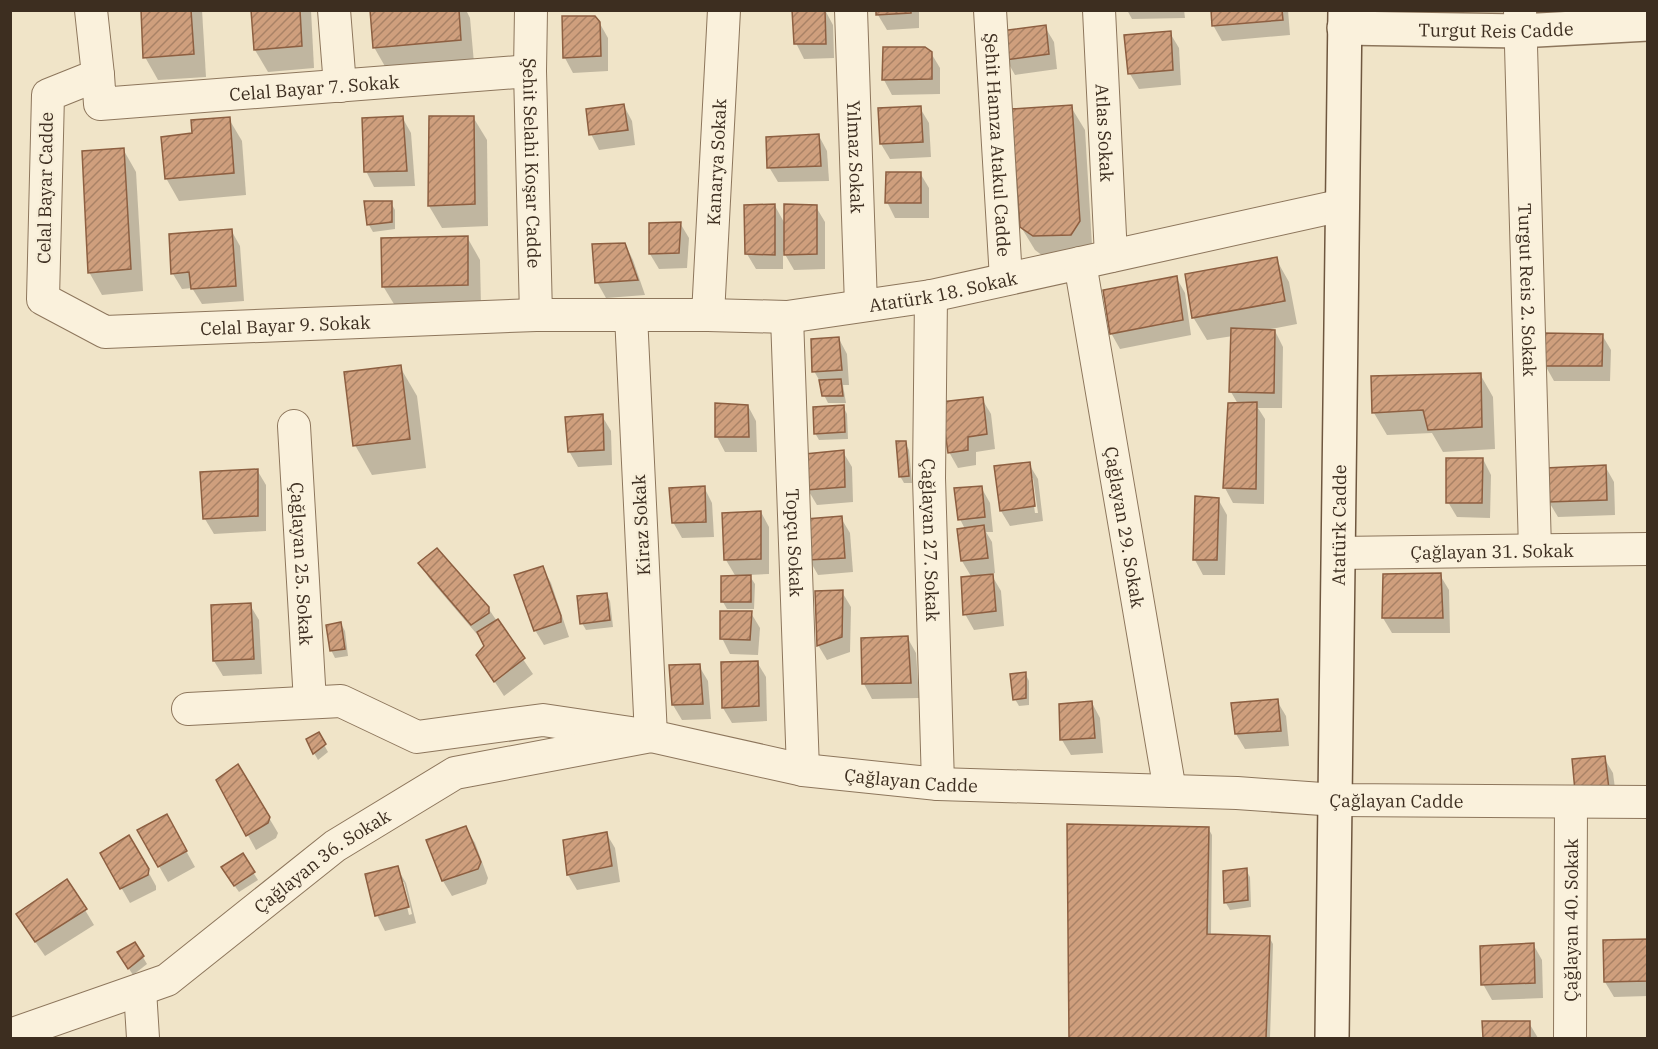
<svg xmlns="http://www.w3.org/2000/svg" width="1658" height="1049" viewBox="0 0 1658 1049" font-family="'IBM Plex Serif',serif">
  <defs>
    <pattern id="building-hatch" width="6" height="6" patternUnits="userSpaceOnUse" patternTransform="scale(1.5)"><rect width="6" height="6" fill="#cf9f7d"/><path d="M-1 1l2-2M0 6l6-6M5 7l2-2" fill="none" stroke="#a98266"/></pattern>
  </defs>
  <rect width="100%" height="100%" fill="#f0e4c8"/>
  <!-- shadow -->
  <g fill="#0003" fill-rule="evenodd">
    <polygon points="143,10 202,10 206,77 158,80 145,57"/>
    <polygon points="252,10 311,10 314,68 268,72 255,50"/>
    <polygon points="372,10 466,10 470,18 474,63 387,70 374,47"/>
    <polygon points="825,10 833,25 834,58 804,59 796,43"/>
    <polygon points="878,10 919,10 919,28 887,30 878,15"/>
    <polygon points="1127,10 1184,10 1185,18 1132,19"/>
    <polygon points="1213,10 1288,10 1290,35 1222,41 1213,25"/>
    <polygon points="599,22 608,38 608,71 573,73 565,58"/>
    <polygon points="1045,27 1054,42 1057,69 1015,75 1006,59"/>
    <polygon points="1170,33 1179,48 1181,85 1139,89 1130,74"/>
    <polygon points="884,48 931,53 940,68 940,94 892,95 884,80"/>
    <polygon points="624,106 632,121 635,145 599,150 591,134"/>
    <polygon points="1071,107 1085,130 1092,245 1047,259 1035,250 1021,227"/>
    <polygon points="920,108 929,123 931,157 890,159 881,144 880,109"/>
    <polygon points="402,117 411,133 415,186 374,187 366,171"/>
    <polygon points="473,117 487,140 488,226 442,228 429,206"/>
    <polygon points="229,119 242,141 246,195 179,201 166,178 194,135"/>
    <polygon points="819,136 827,151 829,181 778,182 769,167"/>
    <polygon points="123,149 136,172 143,291 102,295 89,272"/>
    <polygon points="920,173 929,188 929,218 895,218 887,202"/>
    <polygon points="391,203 395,210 395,229 373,232 369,225"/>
    <polygon points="775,206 785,224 816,207 825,222 825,269 794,270 783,251 783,269 756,269 747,254"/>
    <polygon points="680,223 689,238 687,268 659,269 650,254"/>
    <polygon points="231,230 240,246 244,301 202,304 192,288 182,289 173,274 170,235"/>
    <polygon points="467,237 480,260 481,307 397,309 383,286"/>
    <polygon points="625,244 633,260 645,295 606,298 597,282"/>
    <polygon points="1276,259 1289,282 1297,324 1266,330 1275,331 1283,347 1282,408 1258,408 1265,419 1264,504 1233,503 1225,488 1230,405 1238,404 1231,392 1233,336 1207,340 1193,317"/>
    <polygon points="1176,277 1185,293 1191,335 1120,349 1111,333"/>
    <polygon points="1602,335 1611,350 1610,381 1554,381 1545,365"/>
    <polygon points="839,339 847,354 849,385 843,385 846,403 828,403 824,395 822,385 814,371"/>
    <polygon points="400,367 417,396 426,468 372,475 355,445"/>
    <polygon points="1480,374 1493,397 1495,449 1443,452 1432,433 1387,435 1374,413"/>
    <polygon points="982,399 991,414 995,449 976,452 976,465 958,468 949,452"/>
    <polygon points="748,406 756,421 757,452 725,452 717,437"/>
    <polygon points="843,406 847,414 848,439 819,440 815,433"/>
    <polygon points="602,416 611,431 612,465 578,467 569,451"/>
    <polygon points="905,443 909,450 912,483 904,483 900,476"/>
    <polygon points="843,452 852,467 853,502 817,505 808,490"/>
    <polygon points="1483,459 1491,475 1490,518 1457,517 1448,502"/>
    <path d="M1029,464L1038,479L1043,521L1010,526L1001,511L996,468ZM1030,478H1033L1038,513H1035Z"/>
    <polygon points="1605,466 1614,482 1615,515 1558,517 1549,502"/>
    <polygon points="257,470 266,485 266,531 214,534 205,519"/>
    <polygon points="704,487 712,503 714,537 682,538 673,522"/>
    <polygon points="981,487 990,503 993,532 986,532 992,542 995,573 991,574 1001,591 1004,626 974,630 965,614 972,578 962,561 959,530 965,529 960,519"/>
    <polygon points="1218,499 1227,515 1225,575 1203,575 1195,560"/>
    <polygon points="761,512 769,527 769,574 749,575 755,584 754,609 727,609 723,602 736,577 726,560 724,514"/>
    <polygon points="841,518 850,533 853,572 818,575 809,559"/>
    <polygon points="420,563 488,608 533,674 504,696 487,670 486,647 482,638 481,639 429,578"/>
    <polygon points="542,567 551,583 569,637 544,645 535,630"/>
    <polygon points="1440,575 1449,590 1450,633 1392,633 1383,618 1385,576"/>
    <polygon points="842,592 851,607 850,652 827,660 818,645"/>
    <polygon points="606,594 610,601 613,627 586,630 582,623"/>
    <polygon points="250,605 259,620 262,674 223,676 214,661 212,607"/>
    <polygon points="751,613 760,628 758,655 730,654 722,638"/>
    <polygon points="341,624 345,631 348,656 335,658 331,650"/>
    <polygon points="907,637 916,653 919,698 872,699 864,684 862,639"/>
    <polygon points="757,662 766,677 767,721 732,723 723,708"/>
    <polygon points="699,666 708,681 711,719 682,720 673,705"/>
    <polygon points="1025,673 1029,681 1029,705 1019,706 1015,699"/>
    <polygon points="1277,701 1286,716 1289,746 1245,749 1236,734"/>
    <polygon points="1092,703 1100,718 1103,753 1071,755 1062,740"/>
    <polygon points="318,734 328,752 318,760 314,753"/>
    <polygon points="1604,758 1613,773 1617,804 1585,806"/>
    <polygon points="238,766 278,833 276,838 256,850 218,780"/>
    <polygon points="1068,826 1208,828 1212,835 1211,936 1269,937 1273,944 1270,1038 1070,1038"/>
    <polygon points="466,828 475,843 488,878 486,884 452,896 443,881 428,841"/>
    <polygon points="139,831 175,831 195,867 168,882"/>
    <polygon points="606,833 615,848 620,882 577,890 568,875 564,841"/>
    <polygon points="129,837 156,886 156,890 130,903 102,854"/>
    <polygon points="242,855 258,880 239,892 227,875"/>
    <path d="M397,868L406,883L416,923L385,931L377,915ZM401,882H404L412,914L409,915Z"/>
    <polygon points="1246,870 1250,877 1251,907 1230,910 1226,903 1224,873"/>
    <polygon points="85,910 94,925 45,956 27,930"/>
    <polygon points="1648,940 1648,996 1614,997 1605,982"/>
    <polygon points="135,944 147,964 133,975 119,953"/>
    <polygon points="1533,944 1542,960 1543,998 1492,1000 1483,984"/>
    <polygon points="1483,1022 1529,1023 1538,1038 1484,1038"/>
  </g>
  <!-- building -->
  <g fill="url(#building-hatch)" stroke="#8d5f41" stroke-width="1.5">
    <polygon points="141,10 191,10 194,54 143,58"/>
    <polygon points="251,10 300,10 302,46 254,50"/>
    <polygon points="370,10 459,10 461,40 373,48"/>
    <polygon points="792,10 825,10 826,44 794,44"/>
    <polygon points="876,10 911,10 911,13 876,15"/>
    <polygon points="1211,10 1282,10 1283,20 1212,26"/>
    <polygon points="562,16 595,16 600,22 601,56 563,58"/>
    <polygon points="1046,25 1049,54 1005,60 1001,31"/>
    <polygon points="1171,31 1173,70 1128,74 1124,35"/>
    <polygon points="883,47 925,47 932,52 932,79 882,80"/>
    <polygon points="624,104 628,130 589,135 586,109"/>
    <polygon points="1072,105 1080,221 1071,235 1033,236 1020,227 1011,109"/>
    <polygon points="921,106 923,142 880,144 878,108"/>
    <polygon points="403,116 407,171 364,172 362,118"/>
    <polygon points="429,116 474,116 475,204 428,206"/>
    <polygon points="230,117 234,173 165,179 161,137 192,133 191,120"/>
    <polygon points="819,134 821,166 767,168 766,137"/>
    <polygon points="124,148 131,269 88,273 82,151"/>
    <polygon points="886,172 921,172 921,203 885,203"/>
    <polygon points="364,201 392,201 392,222 367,225"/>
    <polygon points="775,204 775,255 745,254 744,205"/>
    <polygon points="784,204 817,205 817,254 784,255"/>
    <polygon points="681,222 679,253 649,254 649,223"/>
    <polygon points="232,229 236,286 191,289 189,272 171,274 169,234"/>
    <polygon points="468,236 468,285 382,287 381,238"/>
    <polygon points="625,243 638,280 595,283 592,244"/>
    <polygon points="1277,257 1285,301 1192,318 1185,274"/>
    <polygon points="1177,276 1183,320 1110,334 1103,290"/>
    <polygon points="1231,328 1275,330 1274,393 1229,392"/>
    <polygon points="1542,333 1603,334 1602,366 1543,366"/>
    <polygon points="839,337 842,370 812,372 811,339"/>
    <polygon points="401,365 410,439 353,446 344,372"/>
    <polygon points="1481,373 1482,427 1428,430 1423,410 1372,413 1371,376"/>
    <polygon points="841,379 843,396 822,396 819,380"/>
    <polygon points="983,397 987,434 968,437 968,450 948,453 941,402"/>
    <polygon points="1257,402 1256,489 1223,488 1228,403"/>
    <polygon points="715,403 748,405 749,437 715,437"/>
    <polygon points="844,405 845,432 814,434 813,407"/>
    <polygon points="603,414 604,450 568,452 565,417"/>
    <polygon points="896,441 906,441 909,476 899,477"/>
    <polygon points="844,450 845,487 806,490 805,454"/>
    <polygon points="1446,458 1483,458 1482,503 1446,503"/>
    <polygon points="1030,462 1035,506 1000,511 994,466"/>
    <polygon points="1606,465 1607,500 1548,502 1546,468"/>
    <polygon points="258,469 258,516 203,519 200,472"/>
    <polygon points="705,486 706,522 672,523 669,488"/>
    <polygon points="982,486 985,517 958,520 954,488"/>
    <polygon points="1195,496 1219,498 1217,560 1193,560"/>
    <polygon points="761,511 761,559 724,560 722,513"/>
    <polygon points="842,516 845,558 808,560 806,519"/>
    <polygon points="984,525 988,558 961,561 957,529"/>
    <polygon points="437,548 489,607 489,613 471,625 418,563"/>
    <polygon points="543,566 561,616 561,622 534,631 514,575"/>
    <polygon points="1441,573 1443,618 1382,618 1383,574"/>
    <polygon points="993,574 996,611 963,615 961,577"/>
    <polygon points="751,575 751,602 721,602 721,576"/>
    <polygon points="843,590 842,637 817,646 815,591"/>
    <polygon points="607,593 610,620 580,624 577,596"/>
    <polygon points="251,603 254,659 213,661 211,605"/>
    <polygon points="720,611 752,611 750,640 720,639"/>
    <polygon points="498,619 525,658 494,682 476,655 484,646 477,632"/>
    <polygon points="341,622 345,649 330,651 326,625"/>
    <polygon points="908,636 911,683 862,684 861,638"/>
    <polygon points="758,661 759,706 722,708 721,662"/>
    <polygon points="700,664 703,704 672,705 669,665"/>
    <polygon points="1026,672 1026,698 1013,700 1010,674"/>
    <polygon points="1278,699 1281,731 1235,734 1231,703"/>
    <polygon points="1092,701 1095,738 1060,740 1059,704"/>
    <polygon points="319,732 326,744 313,754 306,739"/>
    <polygon points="1605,756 1609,789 1575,791 1572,759"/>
    <polygon points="238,764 270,817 268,823 246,836 216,780"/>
    <polygon points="167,814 187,851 158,867 137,830"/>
    <polygon points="1067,824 1209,827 1207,934 1270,936 1266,1038 1069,1038"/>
    <polygon points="466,826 481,862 478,869 442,881 426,840"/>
    <polygon points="607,832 612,866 567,875 563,840"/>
    <polygon points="129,835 149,869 148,875 120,889 100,853"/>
    <polygon points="243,853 255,872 234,886 221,867"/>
    <polygon points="398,866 409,907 375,916 365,874"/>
    <polygon points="1247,868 1248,900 1224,903 1223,871"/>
    <polygon points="67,879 87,909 35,942 16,914"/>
    <polygon points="1648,939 1648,981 1604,982 1603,940"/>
    <polygon points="135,942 144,956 128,969 117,952"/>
    <polygon points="1534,943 1535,983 1481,985 1480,946"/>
    <polygon points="1482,1021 1530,1021 1530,1038 1483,1038"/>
  </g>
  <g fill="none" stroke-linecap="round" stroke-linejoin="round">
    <defs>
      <g id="minor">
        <path id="s1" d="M91,10L98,75L48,95L43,299L105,332L536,315H708L787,317L931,296L1343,205"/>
        <polyline points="334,10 340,86"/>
        <path id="s2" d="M531,10L530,71L536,315"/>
        <path id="s3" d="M851,10L861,305"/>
        <path id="s4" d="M990,10L1006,279"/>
        <path id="s5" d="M1099,10L1111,256"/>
        <path id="s6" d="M1520,10L1535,550"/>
        <path id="s7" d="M98,75L100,104L530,71"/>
        <path id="s8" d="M1080,263L1170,791"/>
        <path id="s9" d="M931,296L929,478L938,784"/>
        <path id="s10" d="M708,315L724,10"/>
        <path id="s11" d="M787,317L803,770"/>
        <path id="s12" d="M294,426L310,702"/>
        <path id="s13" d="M1338,553L1648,549"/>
        <path id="s14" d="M188,709L341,701L417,737L543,720L651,736L803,770L938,784L1237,793L1336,800L1648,802"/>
        <polyline points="140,990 143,1038"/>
        <path id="s15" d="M10,1035L167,980L335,846L455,773L651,736L631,315"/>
        <path id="s16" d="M1570,1038L1571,802"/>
      </g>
      <g id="tertiary">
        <path id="s17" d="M1344,28L1520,31L1648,24"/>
      </g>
      <g id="secondary">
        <path id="s18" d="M1332,1038L1345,10"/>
      </g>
    </defs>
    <!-- minor casing -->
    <use href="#minor" stroke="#8d765c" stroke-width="34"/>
    <!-- tertiary casing -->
    <use href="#tertiary" stroke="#8d765c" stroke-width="36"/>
    <!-- secondary casing -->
    <use href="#secondary" stroke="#6f573f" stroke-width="36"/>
    <!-- minor -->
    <use href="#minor" stroke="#faf1dc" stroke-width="32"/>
    <!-- tertiary -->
    <use href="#tertiary" stroke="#faf1dc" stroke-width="33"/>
    <!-- secondary -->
    <use href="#secondary" stroke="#faf1dc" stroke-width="33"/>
  </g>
  <g text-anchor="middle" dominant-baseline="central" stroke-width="5" stroke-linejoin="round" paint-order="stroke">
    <!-- street labels -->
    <g font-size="18" fill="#3d2e20" stroke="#f7eed8">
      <text stroke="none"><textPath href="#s17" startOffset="152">Turgut Reis Cadde</textPath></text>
      <text stroke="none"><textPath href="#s7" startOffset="244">Celal Bayar 7. Sokak</textPath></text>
      <text stroke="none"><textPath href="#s5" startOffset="123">Atlas Sokak</textPath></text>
      <text stroke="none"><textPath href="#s4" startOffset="135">Şehit Hamza Atakul Cadde</textPath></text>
      <text stroke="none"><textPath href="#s3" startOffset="147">Yılmaz Sokak</textPath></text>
      <text stroke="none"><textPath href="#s2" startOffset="153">Şehit Selahi Koşar Cadde</textPath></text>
      <text stroke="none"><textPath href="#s10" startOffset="153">Kanarya Sokak</textPath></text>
      <text transform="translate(45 188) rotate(-89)">Celal Bayar Cadde</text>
      <text stroke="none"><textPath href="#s1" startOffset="1234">Atatürk 18. Sokak</textPath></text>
      <text stroke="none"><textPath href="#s6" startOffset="280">Turgut Reis 2. Sokak</textPath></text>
      <text stroke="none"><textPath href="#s1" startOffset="574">Celal Bayar 9. Sokak</textPath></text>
      <text transform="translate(641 525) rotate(-93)">Kiraz Sokak</text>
      <text stroke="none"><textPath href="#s18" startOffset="513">Atatürk Cadde</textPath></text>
      <text stroke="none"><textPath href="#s8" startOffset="268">Çağlayan 29. Sokak</textPath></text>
      <text stroke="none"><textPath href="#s9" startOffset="244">Çağlayan 27. Sokak</textPath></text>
      <text stroke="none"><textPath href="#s11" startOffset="226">Topçu Sokak</textPath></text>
      <text stroke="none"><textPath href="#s13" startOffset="154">Çağlayan 31. Sokak</textPath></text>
      <text stroke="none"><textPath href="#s12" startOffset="138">Çağlayan 25. Sokak</textPath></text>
      <text stroke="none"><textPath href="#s14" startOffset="738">Çağlayan Cadde</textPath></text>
      <text stroke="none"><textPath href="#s14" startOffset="1224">Çağlayan Cadde</textPath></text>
      <text stroke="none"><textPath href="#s15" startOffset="362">Çağlayan 36. Sokak</textPath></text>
      <text stroke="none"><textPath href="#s16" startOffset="118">Çağlayan 40. Sokak</textPath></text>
    </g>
  </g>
  <!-- border -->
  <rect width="1658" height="1049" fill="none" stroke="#3d2e20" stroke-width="24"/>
</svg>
